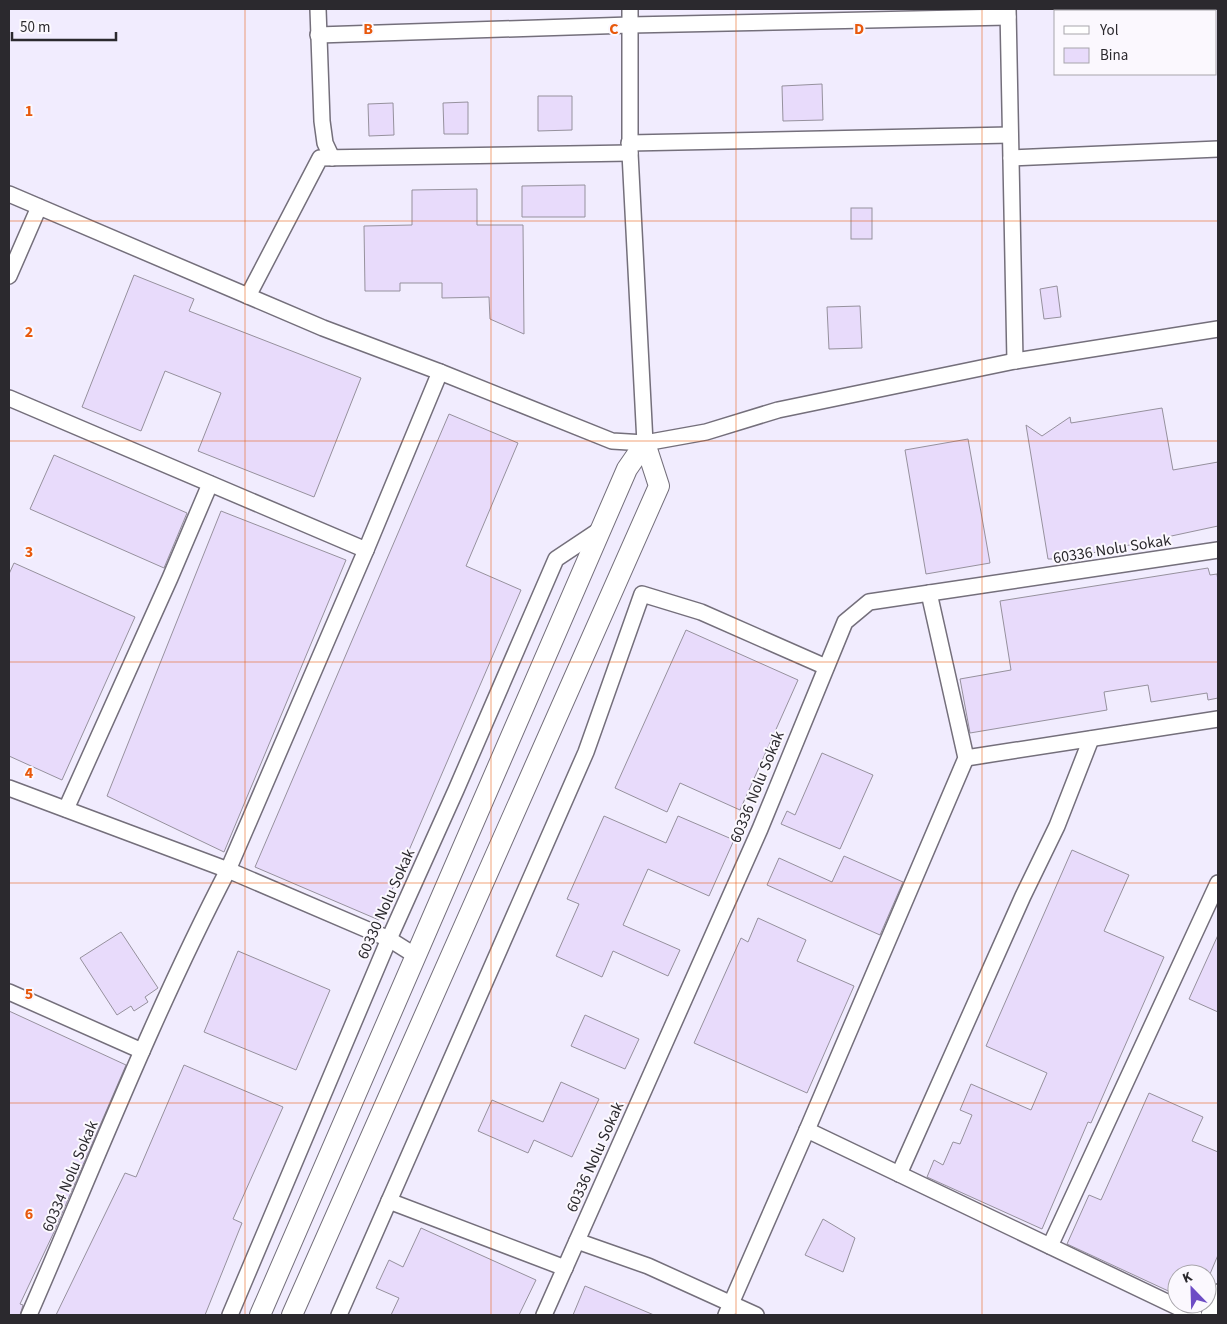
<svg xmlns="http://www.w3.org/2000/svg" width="1227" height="1324" viewBox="0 0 1227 1324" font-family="'Source Sans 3',sans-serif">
  <rect width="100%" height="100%" fill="#fbf8fe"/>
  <!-- industrial -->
  <path fill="#f1ecfe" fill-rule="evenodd" d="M9,9H1218V1315H9ZM1056,11H1216V74H1056ZM1177,1274H1207V1304H1177Z"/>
  <!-- building -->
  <g fill="#e8dbfb" stroke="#96919d">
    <polygon points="822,84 823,120 783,121 782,86"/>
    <polygon points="538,96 572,96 572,130 538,131"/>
    <polygon points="468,102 468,134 444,134 443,103"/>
    <polygon points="393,103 394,135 369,136 368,104"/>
    <polygon points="585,185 585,217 522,217 522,186"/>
    <polygon points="477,189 477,225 523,225 524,334 490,319 489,297 442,298 442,283 400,283 400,291 365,291 364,226 412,225 412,190"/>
    <rect x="851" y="208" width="21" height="31"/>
    <polygon points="134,275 194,299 189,311 361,378 314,497 198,451 221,393 165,371 141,431 82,407"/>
    <polygon points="1057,286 1061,317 1044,319 1040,289"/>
    <polygon points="860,306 862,348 829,349 827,307"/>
    <polygon points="1162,408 1173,470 1218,462 1218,526 1064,559 1048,559 1026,425 1042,436 1070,417 1071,423"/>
    <polygon points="449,414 518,443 466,566 521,590 379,920 255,867"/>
    <polygon points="968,439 990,563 926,574 905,450"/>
    <polygon points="54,455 187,513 164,568 30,509"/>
    <polygon points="221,511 346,560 224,852 107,796"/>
    <polygon points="14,563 135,617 62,780 9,756 9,574"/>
    <polygon points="1208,568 1210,575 1217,574 1218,581 1218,698 1208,700 1207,693 1151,702 1148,685 1104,692 1107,710 970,733 960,679 1011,670 1000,601"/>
    <polygon points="686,630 798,680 740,810 680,783 667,812 615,788"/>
    <polygon points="822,753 873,775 840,849 781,824 787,811 795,815"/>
    <polygon points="604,816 666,843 678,816 734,840 709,896 648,869 623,925 680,950 668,976 613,951 602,977 556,956 579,904 567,899"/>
    <polygon points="1072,850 1129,875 1104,931 1164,957 1091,1123 1088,1122 1042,1229 927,1177 934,1160 943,1165 953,1142 960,1144 972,1115 960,1110 971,1084 1031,1110 1047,1073 986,1046"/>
    <polygon points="844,856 903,882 880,935 767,885 779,858 832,882"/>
    <polygon points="758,918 806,940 797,961 854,986 807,1093 694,1043 741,938 748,942"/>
    <polygon points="121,932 158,988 145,997 148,1002 134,1011 131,1006 117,1015 80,958"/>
    <polygon points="1218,935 1218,1012 1189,999"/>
    <polygon points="238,951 330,990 296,1070 204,1032"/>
    <polygon points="9,1011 126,1065 54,1232 20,1304 23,1305 20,1315 9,1315"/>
    <polygon points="585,1015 639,1039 625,1069 571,1046"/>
    <polygon points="184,1065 283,1107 233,1219 242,1223 205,1315 56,1315 125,1173 136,1177"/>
    <polygon points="561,1082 599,1099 572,1157 534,1140 528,1153 478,1131 492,1100 543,1122"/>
    <polygon points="1149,1093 1203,1117 1192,1141 1218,1152 1218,1255 1210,1274 1177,1274 1177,1295 1067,1244 1089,1195 1101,1200"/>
    <polygon points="823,1219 855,1238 843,1272 805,1255"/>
    <polygon points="421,1228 536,1280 519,1315 391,1315 399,1298 376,1288 389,1260 403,1267"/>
    <polygon points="585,1286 654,1315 573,1315"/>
  </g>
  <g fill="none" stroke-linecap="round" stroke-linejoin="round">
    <defs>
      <g id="minor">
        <polyline points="318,9 322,121 325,143 332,158"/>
        <polyline points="630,9 630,153 645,443"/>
        <polyline points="1008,9 1015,361"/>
        <polyline points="318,35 630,25 1008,17"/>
        <polyline points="629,143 1010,135"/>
        <polyline points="1011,158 1218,149"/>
        <polyline points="9,194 323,328 440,372 612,441 645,443 706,432 778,410 1015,361 1218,329"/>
        <polyline points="9,276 39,207"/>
        <polyline points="248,296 320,158 630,153"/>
        <polyline points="9,398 366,550"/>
        <polyline points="966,758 1218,719"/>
        <polyline points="9,788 228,870 389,939 416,956"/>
        <polyline points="66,809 170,578 210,484"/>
        <polyline points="9,992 142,1051"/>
        <polyline points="807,1130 1194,1315"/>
        <polyline points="899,1174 1023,896 1057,826 1091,739"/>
        <polyline points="389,1201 565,1268"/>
        <polyline points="577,1241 648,1266 756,1315"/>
        <polyline points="1050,1246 1218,883"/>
        <path d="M29,1315C94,1166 153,1014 228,870L366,550L440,372"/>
        <polyline points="230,1315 389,939 456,790 556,559 601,529"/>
        <polyline points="339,1315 586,752 642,594 701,612 826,667"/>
        <polyline points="544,1315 760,829 845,622 869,602 1218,550"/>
        <polyline points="726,1315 807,1130 966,758 929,593"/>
        <polyline points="1209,1315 1218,1292"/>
      </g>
      <g id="tertiary">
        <polyline points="260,1315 627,469 645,443"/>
        <polyline points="292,1315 659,486 645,443"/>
      </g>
    </defs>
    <!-- minor casing -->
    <use href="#minor" stroke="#746f7b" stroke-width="18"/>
    <!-- tertiary casing -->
    <use href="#tertiary" stroke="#746f7b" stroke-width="22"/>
    <!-- minor -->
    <use href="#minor" stroke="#fff" stroke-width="15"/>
    <!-- tertiary -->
    <use href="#tertiary" stroke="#fff" stroke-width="20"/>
  </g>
  <!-- grid -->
  <path fill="none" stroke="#e8590c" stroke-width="1" stroke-opacity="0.55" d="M245,9V1315M491,9V1315M736,9V1315M982,9V1315M9,221H1218M9,441H1218M9,662H1218M9,883H1218M9,1103H1218"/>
  <g text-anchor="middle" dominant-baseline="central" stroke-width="4" stroke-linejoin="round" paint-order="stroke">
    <!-- street labels -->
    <g font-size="16" fill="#2b292e" stroke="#fbf8fe">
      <text transform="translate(1112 549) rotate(-9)">60336 Nolu Sokak</text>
      <text transform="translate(757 787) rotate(-68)">60336 Nolu Sokak</text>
      <text transform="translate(386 904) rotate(-66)">60330 Nolu Sokak</text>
      <text transform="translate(595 1157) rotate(-66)">60336 Nolu Sokak</text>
      <text transform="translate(70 1176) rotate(-67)">60334 Nolu Sokak</text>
    </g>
  </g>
  <g font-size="16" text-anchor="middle" font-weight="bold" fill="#e8590c" stroke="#fbf8fe" stroke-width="4" stroke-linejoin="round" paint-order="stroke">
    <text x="368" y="34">B</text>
    <text x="614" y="34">C</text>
    <text x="859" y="34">D</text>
    <text x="29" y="116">1</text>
    <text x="29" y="337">2</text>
    <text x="29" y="557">3</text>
    <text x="29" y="778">4</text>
    <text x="29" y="999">5</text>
    <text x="29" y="1219">6</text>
  </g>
  <!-- border -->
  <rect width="1227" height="1324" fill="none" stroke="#2b292e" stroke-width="20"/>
  <!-- legend -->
  <rect x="1054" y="10" width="162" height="65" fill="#fbf8fe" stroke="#a8a5ab"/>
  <rect x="1064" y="26" width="25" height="8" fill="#ffffff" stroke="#a8a5ab"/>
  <text x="1100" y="35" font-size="15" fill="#2b292e">Yol</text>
  <rect x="1064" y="48" width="25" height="15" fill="#e8dbfb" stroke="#a8a5ab"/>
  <text x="1100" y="60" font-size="15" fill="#2b292e">Bina</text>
  <!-- north arrow -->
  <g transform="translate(1192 1289) rotate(337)"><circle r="24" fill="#fbf8fe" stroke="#a8a5ab"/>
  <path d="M0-4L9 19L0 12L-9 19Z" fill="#6d4cc5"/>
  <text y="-8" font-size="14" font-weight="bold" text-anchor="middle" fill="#2b292e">K</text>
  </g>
  <!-- scale -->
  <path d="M12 32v8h104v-8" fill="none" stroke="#2b292e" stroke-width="2.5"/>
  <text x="20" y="32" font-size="15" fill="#2b292e" stroke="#fbf8fe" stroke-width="4" paint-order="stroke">50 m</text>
</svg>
